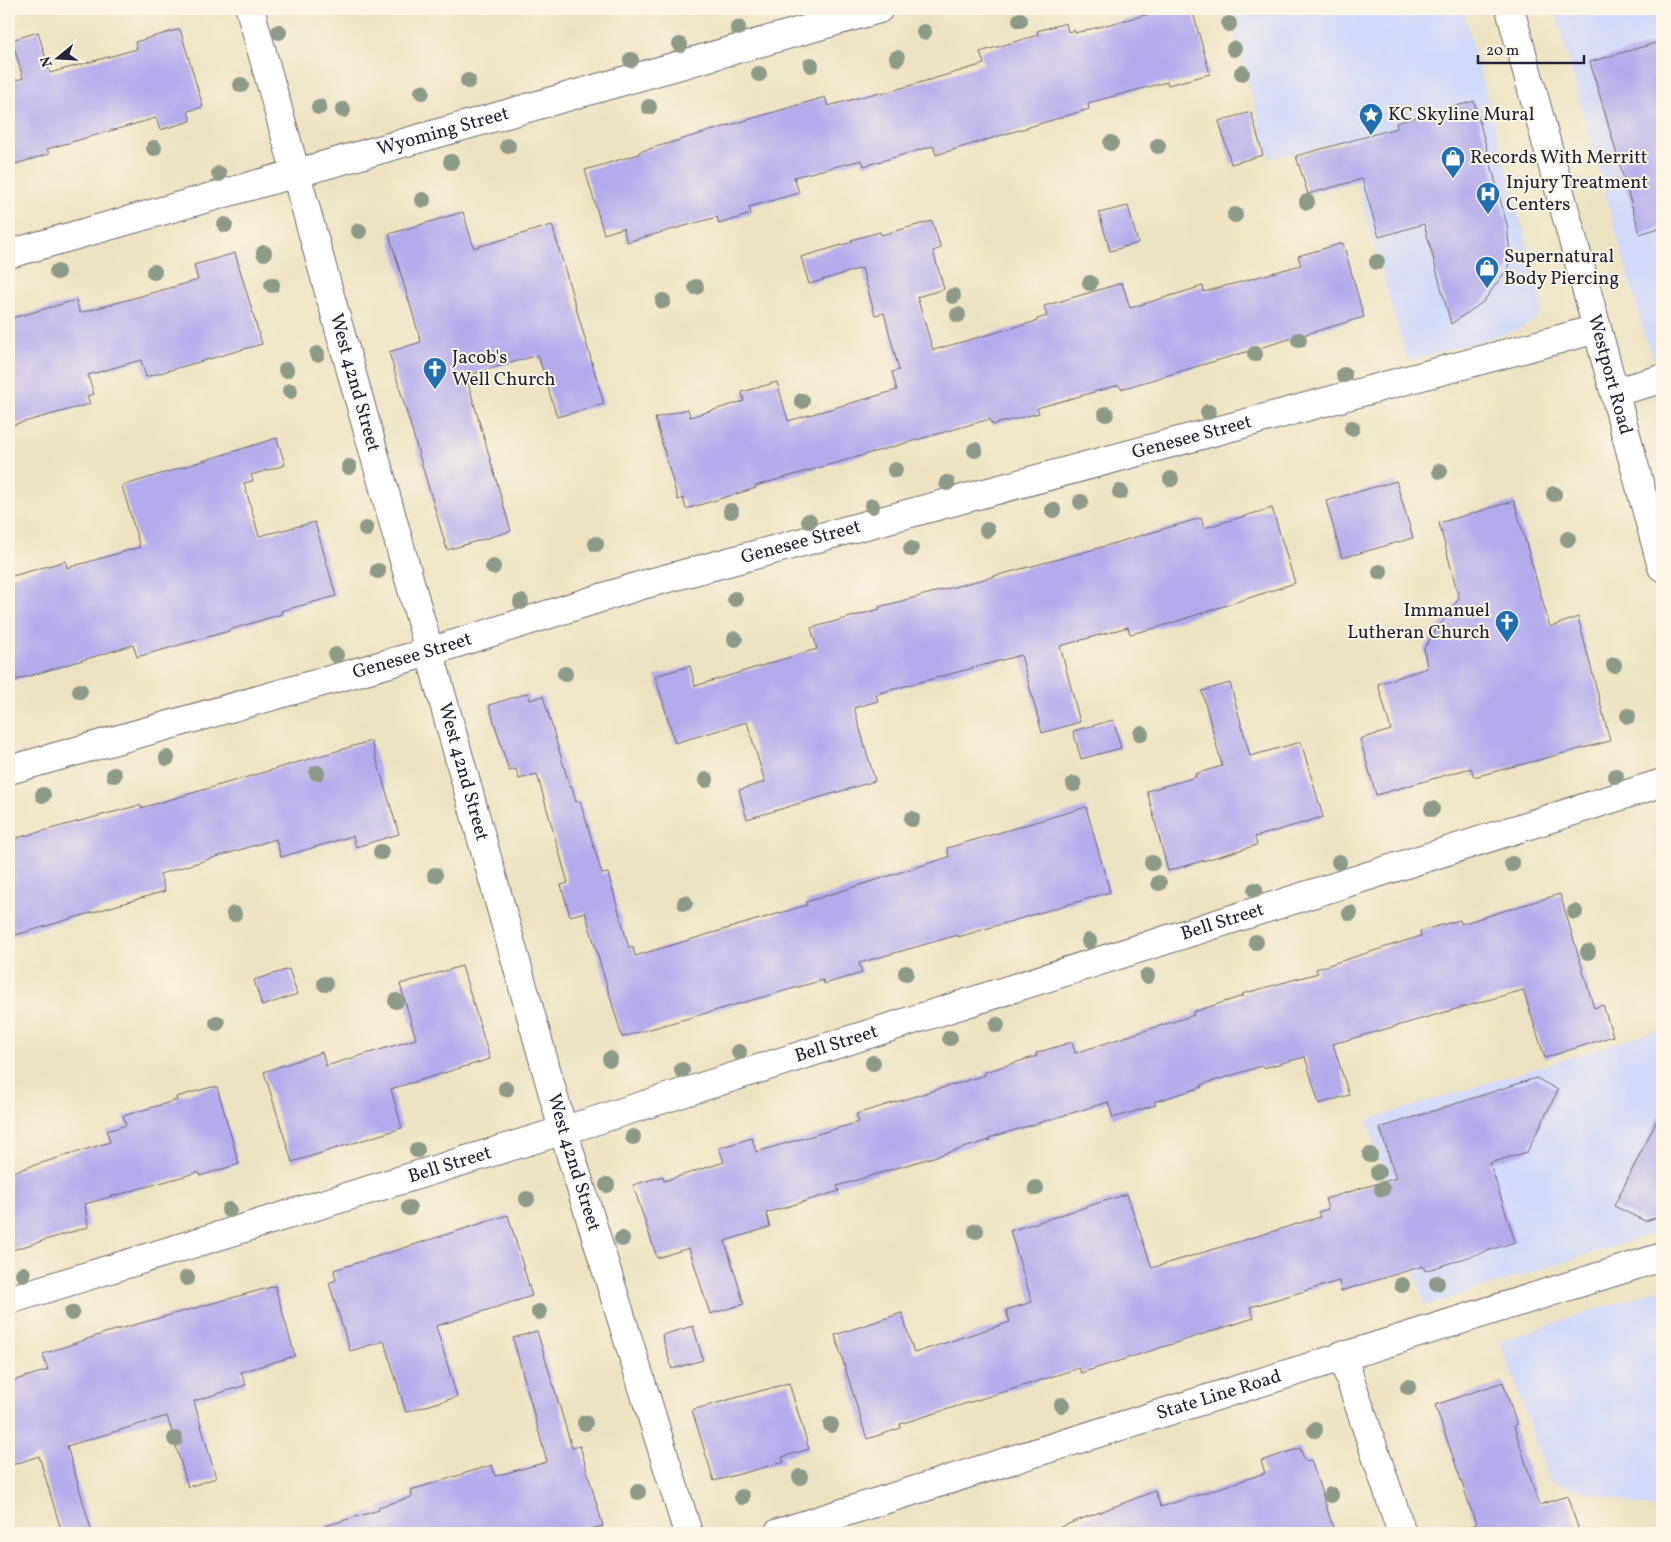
<svg xmlns="http://www.w3.org/2000/svg" width="1671" height="1542" viewBox="0 0 1671 1542" font-family="Vollkorn,serif">
  <rect width="100%" height="100%" fill="#fcf5e5"/>
  <filter id="ink" filterUnits="userSpaceOnUse"><feTurbulence type="fractalNoise" baseFrequency=".02" numOctaves="2"/><feDisplacementMap in="SourceGraphic" scale="10" xChannelSelector="R" yChannelSelector="G"/><feConvolveMatrix kernelMatrix="1 2 1 2 8 2 1 2 1" color-interpolation-filters="sRGB"/></filter>
  <filter id="wash" filterUnits="userSpaceOnUse"><feTurbulence type="fractalNoise" baseFrequency=".0096" numOctaves="4" result="noise"/><feDisplacementMap in="SourceGraphic" scale="20" xChannelSelector="R" yChannelSelector="G"/><feGaussianBlur stdDeviation="1.12" result="paint"/><feColorMatrix in="noise" values="0 0 0 0 0 0 0 0 0 0 0 0 0 0 0 0 0 1.4 0 .05"/><feComposite in="paint" operator="in"/></filter>
  <g filter="url(#wash)">
    <rect width="100%" height="100%" fill="#ede3c2"/>
    <!-- built -->
    <g fill="#d2d9f9">
      <polygon points="1227,9 1463,9 1541,294 1542,311 1532,322 1518,330 1407,361 1345,140 1270,159"/>
      <polygon points="1554,9 1662,9 1662,360 1653,359 1648,347"/>
      <polygon points="1662,1029 1662,1231 1425,1306 1367,1120"/>
      <polygon points="1662,1288 1662,1516 1661,1511 1550,1482 1500,1341"/>
    </g>
    <g id="blocks">
      <!-- building -->
      <g fill="#b4abec">
        <polygon points="1148,9 1192,9 1210,74 1168,85 1167,82 1088,103 1089,109 936,155 933,146 864,166 862,160 794,177 799,193 749,207 751,214 719,224 717,217 627,242 623,228 604,234 585,170 639,154 639,152 825,97 828,106 880,92 881,94 984,64 980,52 1038,35 1037,31 1066,23 1068,32 1074,30 1075,33 1149,14"/>
        <polygon points="180,29 203,107 188,111 191,121 160,130 156,118 47,149 49,154 9,166 9,82 23,78 12,40 38,32 50,73 137,49 135,42"/>
        <polygon points="1662,41 1662,227 1640,234 1590,62"/>
        <polygon points="1474,101 1507,225 1510,254 1508,268 1483,302 1451,324 1424,224 1379,237 1362,179 1308,194 1296,156 1397,128 1396,123"/>
        <polygon points="1251,112 1263,155 1231,164 1219,121"/>
        <polygon points="1128,206 1138,243 1110,251 1099,213"/>
        <polygon points="463,212 474,248 552,225 604,404 557,417 538,355 466,376 511,531 447,550 389,352 421,342 389,234"/>
        <polygon points="932,221 941,248 933,251 944,289 917,297 933,350 1037,321 1037,319 1047,316 1044,306 1122,283 1130,308 1203,286 1204,292 1301,265 1298,256 1343,243 1364,317 1121,389 1119,385 1037,408 1039,413 992,425 990,419 755,486 756,488 686,509 683,498 678,500 655,418 688,409 690,417 744,401 742,392 777,382 788,421 897,390 892,372 899,370 884,313 875,315 862,268 809,284 801,257 852,242 851,240 880,232 881,235"/>
        <polygon points="235,253 262,344 146,377 141,360 88,375 94,394 87,396 90,404 9,426 9,319 76,300 80,313 198,280 194,265"/>
        <polygon points="277,438 285,465 251,475 253,481 244,483 259,536 315,522 336,596 281,611 282,614 229,630 229,631 137,657 133,645 9,682 9,577 66,561 67,568 140,547 122,486"/>
        <polygon points="1396,481 1413,538 1342,558 1326,501"/>
        <polygon points="1514,501 1550,627 1578,617 1610,741 1474,777 1471,768 1376,795 1360,739 1391,730 1378,684 1427,668 1424,648 1459,598 1439,523"/>
        <polygon points="1272,508 1295,583 1156,628 1130,634 1128,627 1060,646 1080,722 1042,733 1021,655 876,694 878,701 854,708 875,781 747,819 739,790 765,782 747,722 675,743 655,676 690,666 695,686 817,649 811,628 880,609 879,607 1081,553 1201,518 1204,528"/>
        <polygon points="1230,683 1250,756 1301,742 1323,817 1255,837 1257,845 1168,871 1147,791 1196,777 1195,774 1222,766 1202,691"/>
        <polygon points="528,693 530,700 543,696 570,787 572,787 576,802 580,801 602,874 608,873 629,948 633,947 635,956 807,905 806,902 949,857 947,848 1086,807 1110,892 958,937 958,935 859,963 862,973 824,984 823,980 622,1037 585,912 570,916 561,885 568,883 537,774 519,779 516,769 509,771 489,705"/>
        <polygon points="1113,720 1121,748 1081,759 1073,731"/>
        <polygon points="371,741 399,834 356,847 353,836 281,857 276,839 160,874 165,891 9,937 9,840 140,805 141,808"/>
        <polygon points="1560,894 1594,1008 1603,1005 1613,1036 1545,1058 1523,990 1333,1044 1349,1095 1319,1104 1305,1057 1263,1068 1262,1066 1201,1085 1202,1087 1154,1102 1156,1105 1113,1118 1108,1102 989,1138 990,1140 837,1186 839,1191 766,1213 770,1227 725,1241 744,1304 710,1314 689,1248 657,1258 633,1185 663,1176 664,1181 724,1162 719,1148 752,1138 756,1152 859,1122 856,1114 985,1075 985,1072 1037,1056 1036,1053 1072,1042 1075,1053 1194,1015 1193,1012 1243,996 1242,994 1318,973 1316,969 1421,936 1420,931 1460,920 1461,924"/>
        <polygon points="462,966 490,1059 391,1089 402,1128 292,1162 264,1072 322,1052 326,1066 416,1039 400,984"/>
        <polygon points="289,969 297,994 262,1006 254,980"/>
        <polygon points="1536,1078 1558,1090 1527,1152 1490,1163 1515,1242 1425,1271 1423,1266 1341,1291 1339,1281 1250,1307 1254,1318 1081,1373 1079,1368 1016,1388 900,1424 901,1428 867,1439 835,1335 902,1313 914,1353 1010,1322 1006,1310 1032,1302 1010,1231 1127,1194 1152,1268 1320,1217 1318,1212 1328,1209 1325,1199 1396,1178 1380,1128"/>
        <polygon points="212,1087 217,1087 239,1164 200,1176 199,1172 85,1204 88,1227 9,1251 9,1173 110,1142 107,1131 126,1125 123,1116 177,1100 176,1097"/>
        <polygon points="1662,1110 1662,1216 1645,1221 1614,1206"/>
        <polygon points="508,1215 532,1296 436,1326 457,1397 406,1412 384,1341 350,1351 329,1283 336,1280 334,1270"/>
        <polygon points="275,1286 295,1356 241,1372 246,1385 194,1401 216,1478 188,1487 167,1416 67,1446 92,1533 62,1533 39,1456 9,1466 9,1382 48,1370 43,1354 105,1333"/>
        <polygon points="693,1326 703,1360 672,1369 662,1335"/>
        <polygon points="537,1331 572,1448 580,1446 603,1526 577,1533 326,1533 325,1526 379,1510 378,1507 412,1497 411,1490 492,1465 495,1476 547,1462 513,1338"/>
        <polygon points="1503,1382 1517,1425 1514,1426 1539,1505 1567,1496 1580,1533 1471,1533 1470,1526 1476,1524 1435,1405"/>
        <polygon points="789,1383 809,1449 782,1457 784,1462 714,1481 692,1410"/>
        <polygon points="1300,1448 1305,1461 1311,1460 1335,1533 1050,1533 1050,1531 1155,1491 1161,1507 1265,1473 1261,1461"/>
      </g>
    </g>
  </g>
  <g filter="url(#ink)">
    <use href="#blocks" fill-opacity="0" stroke="#69666a" stroke-width="1"/>
    <g fill="none" stroke-linecap="round" stroke-linejoin="round">
      <defs>
        <g id="minor">
          <path id="s1" d="M250,9L563,1130L688,1533"/>
          <path id="s2" d="M9,254L879,9"/>
          <polyline points="1615,392 1662,379"/>
          <path id="s3" d="M9,770L429,652L642,585L1597,329"/>
          <path id="s4" d="M9,1300L594,1121L1662,783"/>
          <polyline points="1342,1355 1402,1533"/>
        </g>
        <g id="tertiary">
          <path id="s5" d="M1510,9L1662,567"/>
          <path id="s6" d="M778,1533L1662,1257"/>
        </g>
      </defs>
      <!-- minor casing -->
      <use href="#minor" stroke="#69666a" stroke-width="30"/>
      <!-- tertiary casing -->
      <use href="#tertiary" stroke="#69666a" stroke-width="30"/>
      <!-- minor -->
      <use href="#minor" stroke="#fff" stroke-width="28"/>
      <!-- tertiary -->
      <use href="#tertiary" stroke="#fff" stroke-width="28"/>
    </g>
    <!-- trees -->
    <g fill="#8e9a88">
      <circle cx="1020" cy="20" r="8"/>
      <circle cx="1229" cy="24" r="8"/>
      <circle cx="738" cy="28" r="8"/>
      <circle cx="279" cy="32" r="8"/>
      <circle cx="924" cy="32" r="8"/>
      <circle cx="680" cy="45" r="8"/>
      <circle cx="1234" cy="49" r="8"/>
      <circle cx="897" cy="58" r="8"/>
      <circle cx="631" cy="60" r="8"/>
      <circle cx="811" cy="65" r="8"/>
      <circle cx="1242" cy="73" r="8"/>
      <circle cx="759" cy="74" r="8"/>
      <circle cx="468" cy="81" r="8"/>
      <circle cx="241" cy="85" r="8"/>
      <circle cx="422" cy="92" r="8"/>
      <circle cx="319" cy="107" r="8"/>
      <circle cx="649" cy="107" r="8"/>
      <circle cx="343" cy="110" r="8"/>
      <circle cx="1111" cy="143" r="8"/>
      <circle cx="508" cy="146" r="8"/>
      <circle cx="1158" cy="146" r="8"/>
      <circle cx="154" cy="148" r="8"/>
      <circle cx="451" cy="162" r="8"/>
      <circle cx="219" cy="174" r="8"/>
      <circle cx="423" cy="200" r="8"/>
      <circle cx="1307" cy="202" r="8"/>
      <circle cx="1235" cy="215" r="8"/>
      <circle cx="225" cy="225" r="8"/>
      <circle cx="359" cy="231" r="8"/>
      <circle cx="264" cy="253" r="8"/>
      <circle cx="1377" cy="262" r="8"/>
      <circle cx="57" cy="272" r="8"/>
      <circle cx="154" cy="272" r="8"/>
      <circle cx="1090" cy="283" r="8"/>
      <circle cx="272" cy="285" r="8"/>
      <circle cx="696" cy="287" r="8"/>
      <circle cx="953" cy="296" r="8"/>
      <circle cx="663" cy="301" r="8"/>
      <circle cx="958" cy="315" r="8"/>
      <circle cx="1299" cy="340" r="8"/>
      <circle cx="317" cy="354" r="8"/>
      <circle cx="1255" cy="354" r="8"/>
      <circle cx="286" cy="370" r="8"/>
      <circle cx="1344" cy="375" r="8"/>
      <circle cx="290" cy="391" r="8"/>
      <circle cx="802" cy="401" r="8"/>
      <circle cx="1208" cy="412" r="8"/>
      <circle cx="1106" cy="414" r="8"/>
      <circle cx="1352" cy="428" r="8"/>
      <circle cx="975" cy="450" r="8"/>
      <circle cx="349" cy="467" r="8"/>
      <circle cx="895" cy="470" r="8"/>
      <circle cx="1440" cy="471" r="8"/>
      <circle cx="1171" cy="479" r="8"/>
      <circle cx="947" cy="483" r="8"/>
      <circle cx="1120" cy="492" r="8"/>
      <circle cx="1554" cy="494" r="8"/>
      <circle cx="1081" cy="502" r="8"/>
      <circle cx="872" cy="506" r="8"/>
      <circle cx="1053" cy="510" r="8"/>
      <circle cx="731" cy="511" r="8"/>
      <circle cx="809" cy="521" r="8"/>
      <circle cx="366" cy="529" r="8"/>
      <circle cx="987" cy="530" r="8"/>
      <circle cx="1568" cy="539" r="8"/>
      <circle cx="596" cy="544" r="8"/>
      <circle cx="911" cy="549" r="8"/>
      <circle cx="493" cy="567" r="8"/>
      <circle cx="378" cy="571" r="8"/>
      <circle cx="1380" cy="572" r="8"/>
      <circle cx="735" cy="599" r="8"/>
      <circle cx="521" cy="602" r="8"/>
      <circle cx="735" cy="639" r="8"/>
      <circle cx="336" cy="655" r="8"/>
      <circle cx="1614" cy="665" r="8"/>
      <circle cx="565" cy="674" r="8"/>
      <circle cx="80" cy="691" r="8"/>
      <circle cx="1628" cy="716" r="8"/>
      <circle cx="1141" cy="734" r="8"/>
      <circle cx="167" cy="758" r="8"/>
      <circle cx="317" cy="773" r="8"/>
      <circle cx="114" cy="775" r="8"/>
      <circle cx="1616" cy="776" r="8"/>
      <circle cx="706" cy="780" r="8"/>
      <circle cx="1074" cy="784" r="8"/>
      <circle cx="43" cy="795" r="8"/>
      <circle cx="1432" cy="809" r="8"/>
      <circle cx="912" cy="819" r="8"/>
      <circle cx="381" cy="852" r="8"/>
      <circle cx="1339" cy="862" r="8"/>
      <circle cx="1152" cy="863" r="8"/>
      <circle cx="1512" cy="864" r="8"/>
      <circle cx="435" cy="875" r="8"/>
      <circle cx="1159" cy="883" r="8"/>
      <circle cx="1255" cy="890" r="8"/>
      <circle cx="685" cy="903" r="8"/>
      <circle cx="1575" cy="912" r="8"/>
      <circle cx="1350" cy="913" r="8"/>
      <circle cx="234" cy="914" r="8"/>
      <circle cx="1089" cy="941" r="8"/>
      <circle cx="1256" cy="942" r="8"/>
      <circle cx="1588" cy="952" r="8"/>
      <circle cx="906" cy="973" r="8"/>
      <circle cx="1147" cy="976" r="8"/>
      <circle cx="325" cy="984" r="8"/>
      <circle cx="396" cy="1001" r="8"/>
      <circle cx="217" cy="1023" r="8"/>
      <circle cx="997" cy="1025" r="8"/>
      <circle cx="950" cy="1038" r="8"/>
      <circle cx="739" cy="1052" r="8"/>
      <circle cx="610" cy="1059" r="8"/>
      <circle cx="873" cy="1063" r="8"/>
      <circle cx="682" cy="1070" r="8"/>
      <circle cx="506" cy="1089" r="8"/>
      <circle cx="633" cy="1137" r="8"/>
      <circle cx="417" cy="1150" r="8"/>
      <circle cx="1370" cy="1155" r="8"/>
      <circle cx="1378" cy="1172" r="8"/>
      <circle cx="607" cy="1185" r="8"/>
      <circle cx="1036" cy="1188" r="8"/>
      <circle cx="1382" cy="1189" r="8"/>
      <circle cx="527" cy="1199" r="8"/>
      <circle cx="409" cy="1208" r="8"/>
      <circle cx="229" cy="1210" r="8"/>
      <circle cx="976" cy="1231" r="8"/>
      <circle cx="622" cy="1239" r="8"/>
      <circle cx="23" cy="1274" r="8"/>
      <circle cx="187" cy="1278" r="8"/>
      <circle cx="1437" cy="1283" r="8"/>
      <circle cx="1402" cy="1285" r="8"/>
      <circle cx="539" cy="1312" r="8"/>
      <circle cx="72" cy="1313" r="8"/>
      <circle cx="1408" cy="1387" r="8"/>
      <circle cx="1062" cy="1405" r="8"/>
      <circle cx="585" cy="1423" r="8"/>
      <circle cx="831" cy="1425" r="8"/>
      <circle cx="1315" cy="1430" r="8"/>
      <circle cx="175" cy="1439" r="8"/>
      <circle cx="800" cy="1477" r="8"/>
      <circle cx="638" cy="1492" r="8"/>
      <circle cx="1331" cy="1495" r="8"/>
      <circle cx="742" cy="1497" r="8"/>
    </g>
  </g>
  <!-- icons -->
  <defs>
    <symbol id="sight-pin" viewBox="-11 -11 22 30"><path d="M0 17L-7.5 6A9.5 9.5 0 1 1 7.5 6Z" fill="#1f6fb2" stroke="#fcf5e5"/><path d="M0-6L1.8-2.2L6-1.7L2.9 1.2L3.7 5.4L0 3.3L-3.7 5.4L-2.9 1.2L-6-1.7L-1.8-2.2Z" fill="#fff"/></symbol>
    <symbol id="shop-pin" viewBox="-11 -11 22 30"><path d="M0 17L-7.5 6A9.5 9.5 0 1 1 7.5 6Z" fill="#1f6fb2" stroke="#fcf5e5"/><path d="M-5-2.5h2.3a2.7 3.5 0 0 1 5.4 0H5L5.5 6h-11ZM-1.5-2.5h3a1.5 2.3 0 0 0-3 0Z" fill="#fff"/></symbol>
    <symbol id="hospital-pin" viewBox="-11 -11 22 30"><path d="M0 17L-7.5 6A9.5 9.5 0 1 1 7.5 6Z" fill="#1f6fb2" stroke="#fcf5e5"/><path d="M-5-5h3v3.5h4V-5h3V5h-3V1.5h-4V5h-3Z" fill="#fff"/></symbol>
    <symbol id="church-pin" viewBox="-11 -11 22 30"><path d="M0 17L-7.5 6A9.5 9.5 0 1 1 7.5 6Z" fill="#1f6fb2" stroke="#fcf5e5"/><path d="M-1.2-6h2.4v3.5h3.3v2.4h-3.3V6h-2.4V-.1h-3.3v-2.4h3.3Z" fill="#fff"/></symbol>
  </defs>
  <g fill-rule="evenodd">
    <use href="#sight-pin" x="1357" y="101" width="28" height="38"/>
    <use href="#shop-pin" x="1439" y="144" width="28" height="38"/>
    <use href="#hospital-pin" x="1474" y="180" width="28" height="38"/>
    <use href="#shop-pin" x="1473" y="254" width="28" height="38"/>
    <use href="#church-pin" x="421" y="355" width="28" height="38"/>
    <use href="#church-pin" x="1493" y="608" width="28" height="38"/>
  </g>
  <g text-anchor="middle" dominant-baseline="central" stroke-width="4" stroke-linejoin="round" paint-order="stroke">
    <!-- poi labels -->
    <g font-size="19" fill="#22223b" stroke="#fcf5e5" text-anchor="start">
      <text x="1388" y="115">KC Skyline Mural</text>
      <text x="1470" y="158">Records With Merritt</text>
      <text x="1506" y="183">Injury Treatment<tspan x="1506" dy="22">Centers</tspan></text>
      <text x="1504" y="257">Supernatural<tspan x="1504" dy="22">Body Piercing</tspan></text>
      <text x="452" y="358">Jacob's<tspan x="452" dy="22">Well Church</tspan></text>
      <text x="1490" y="611" text-anchor="end">Immanuel<tspan x="1490" dy="22">Lutheran Church</tspan></text>
    </g>
    <!-- street labels -->
    <g font-size="19" fill="#22223b" stroke="#fcf5e5">
      <text stroke="none"><textPath href="#s2" startOffset="451">Wyoming Street</textPath></text>
      <text stroke="none"><textPath href="#s5" startOffset="379">Westport Road</textPath></text>
      <text stroke="none"><textPath href="#s1" startOffset="388">West 42nd Street</textPath></text>
      <text stroke="none"><textPath href="#s3" startOffset="1229">Genesee Street</textPath></text>
      <text stroke="none"><textPath href="#s3" startOffset="824">Genesee Street</textPath></text>
      <text stroke="none"><textPath href="#s3" startOffset="419">Genesee Street</textPath></text>
      <text stroke="none"><textPath href="#s1" startOffset="792">West 42nd Street</textPath></text>
      <text stroke="none"><textPath href="#s4" startOffset="1271">Bell Street</textPath></text>
      <text stroke="none"><textPath href="#s4" startOffset="866">Bell Street</textPath></text>
      <text stroke="none"><textPath href="#s1" startOffset="1198">West 42nd Street</textPath></text>
      <text stroke="none"><textPath href="#s4" startOffset="461">Bell Street</textPath></text>
      <text stroke="none"><textPath href="#s6" startOffset="462">State Line Road</textPath></text>
    </g>
  </g>
  <!-- margin -->
  <rect width="1671" height="1542" fill="none" stroke="#fcf5e5" stroke-width="30"/>
  <!-- north arrow -->
  <g transform="translate(58 58) rotate(252)" stroke="#fcf5e5" stroke-width="4" paint-order="stroke">
  <path d="M0-4L9 19L0 12L-9 19Z" fill="#22223b"/>
  <text y="-8" font-size="14" font-weight="bold" text-anchor="middle" fill="#22223b">N</text>
  </g>
  <!-- scale -->
  <path d="M1478 55v8h106v-8" fill="none" stroke="#22223b" stroke-width="2.5"/>
  <text x="1486" y="55" font-size="15" fill="#22223b" stroke="#fcf5e5" stroke-width="4" paint-order="stroke">20 m</text>
</svg>
